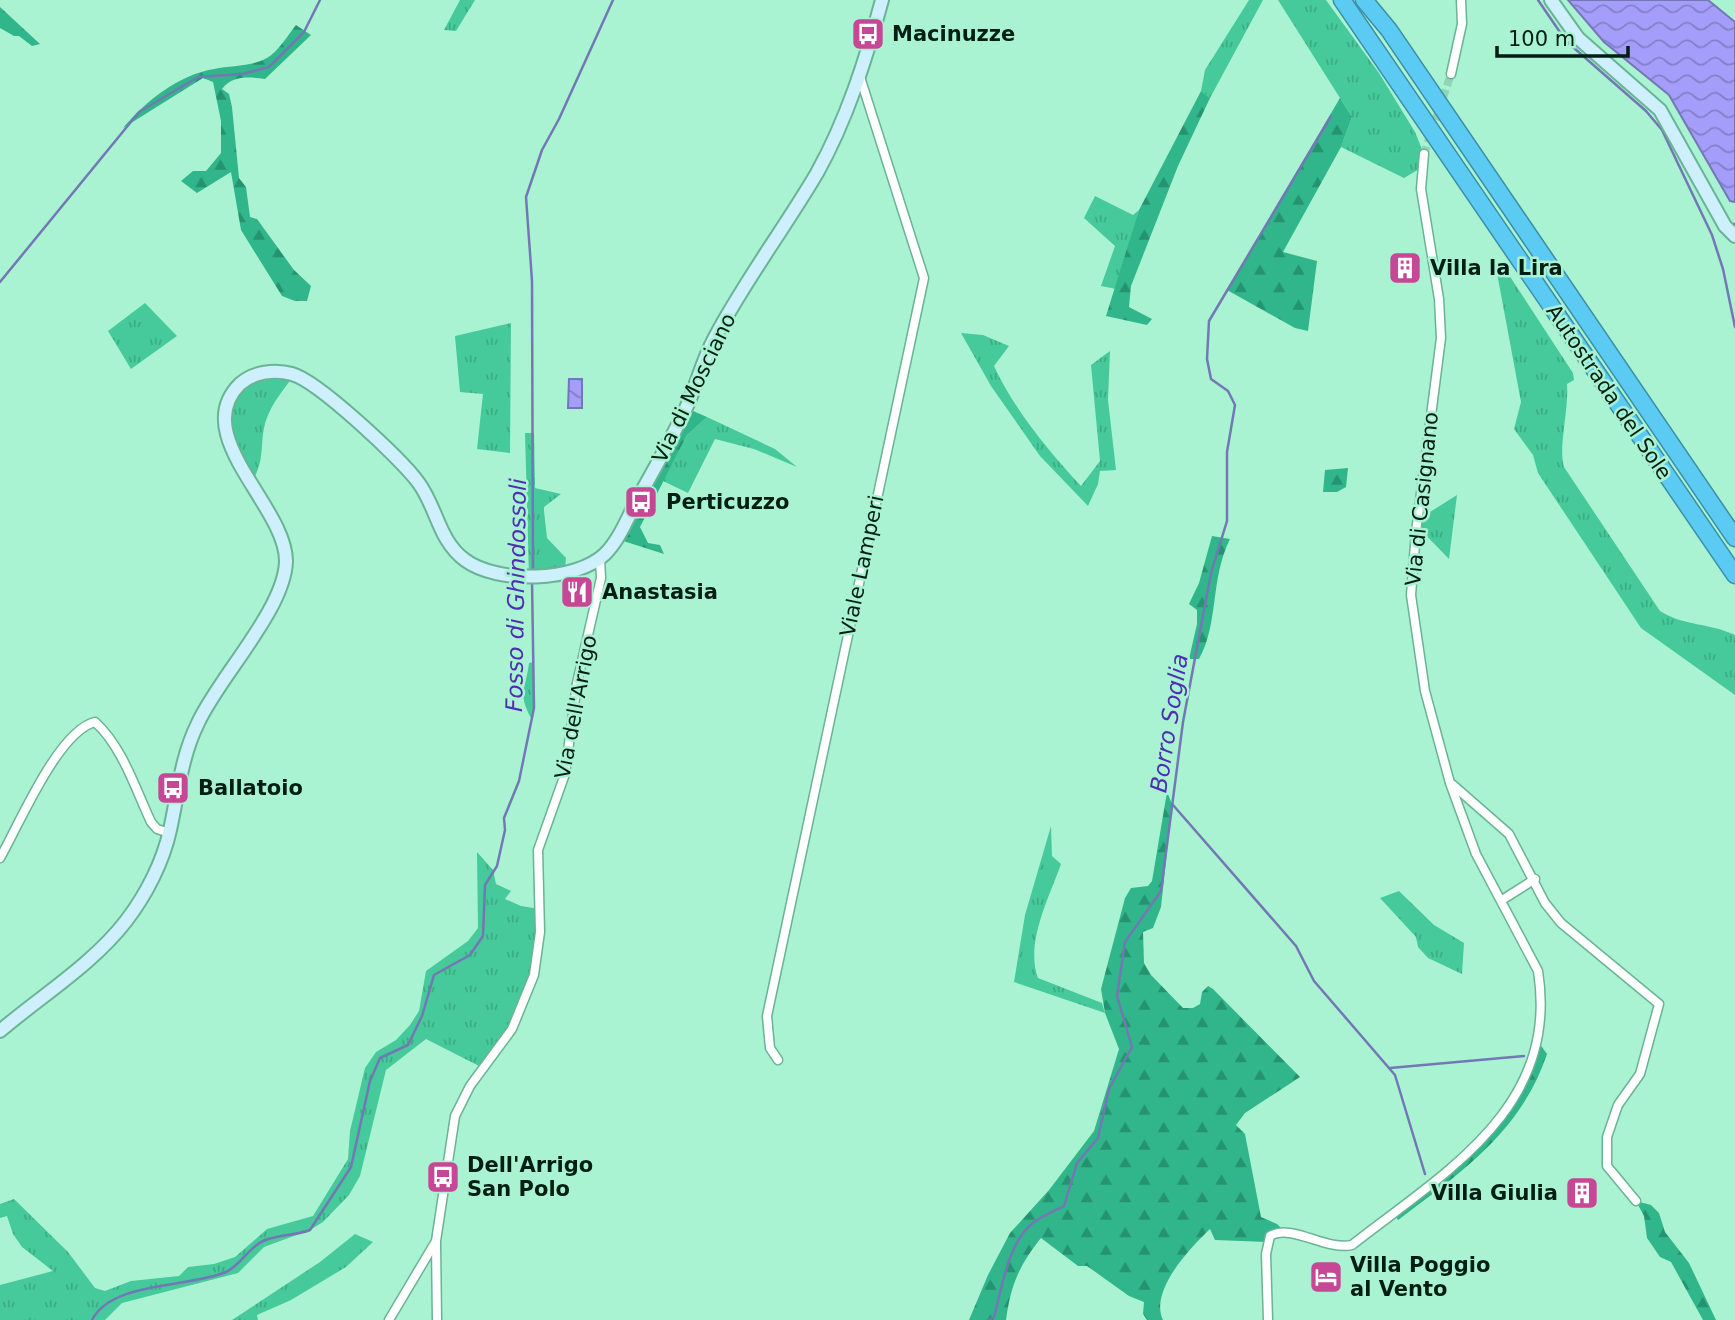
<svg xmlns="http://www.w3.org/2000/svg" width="1735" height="1320" viewBox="0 0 1735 1320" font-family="'DejaVu Sans',sans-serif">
  <defs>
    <pattern id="grass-tufts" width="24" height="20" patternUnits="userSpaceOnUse" patternTransform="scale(1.75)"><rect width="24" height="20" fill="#46c99b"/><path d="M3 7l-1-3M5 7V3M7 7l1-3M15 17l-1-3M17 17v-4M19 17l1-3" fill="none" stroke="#3cac85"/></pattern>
    <pattern id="forest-firs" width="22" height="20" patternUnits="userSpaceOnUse" patternTransform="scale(1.75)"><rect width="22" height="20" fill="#30b68a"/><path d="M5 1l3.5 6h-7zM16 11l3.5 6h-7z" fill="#269370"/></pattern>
    <pattern id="water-waves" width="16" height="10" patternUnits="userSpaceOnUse" patternTransform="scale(1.75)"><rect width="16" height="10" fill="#a49efa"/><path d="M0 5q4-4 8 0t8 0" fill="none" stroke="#8380c9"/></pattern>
  </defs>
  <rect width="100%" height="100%" fill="#a9f3d3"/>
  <!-- grass -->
  <g fill="url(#grass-tufts)">
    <polygon points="460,0 475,0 456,31 444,30"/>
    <polygon points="1249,0 1263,0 1210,98 1201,91 1205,70"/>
    <polygon points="1278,0 1326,0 1379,73 1415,132 1424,154 1421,168 1404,178 1341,147 1352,117"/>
    <polygon points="1095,196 1133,215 1139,210 1116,289 1101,286 1115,246 1084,218"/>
    <path d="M1505,269L1573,373L1574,380L1567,384C1569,410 1558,447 1564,467L1660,611C1683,626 1710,623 1735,635V695L1641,628L1538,473L1533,455L1514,429L1521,402L1497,273Z"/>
    <polygon points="145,303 177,336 131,369 108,331"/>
    <polygon points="511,323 510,453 477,449 483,394 460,392 455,336"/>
    <path d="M961,333L983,335L1009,346L994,366C1013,408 1050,453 1081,486L1100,461L1091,365L1110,351L1108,400L1116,470L1100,471L1098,484L1088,506L1040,456L991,386Z"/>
    <path d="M294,375C286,387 275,399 269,413C257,438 268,458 251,483L226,425C245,371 238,379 294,375Z"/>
    <polygon points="707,417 775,449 797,467 754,449 715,439 688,493 663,481 687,435"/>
    <polygon points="525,433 534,433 535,488 561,494 544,507 544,511 547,538 566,558 565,570 529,576"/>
    <polygon points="1457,495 1449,559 1417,526 1419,508 1430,512"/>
    <path d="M534,662V708L531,718C517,692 526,689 529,663Z"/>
    <path d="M1051,826L1052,856L1061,864C1049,898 1025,943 1038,978L1102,1003L1105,1013L1014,982L1025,915Z"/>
    <polygon points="477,852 493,870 496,884 511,891 505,899 521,906 539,909 534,975 512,1029 483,1068 426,1039 386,1070 360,1176 349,1195 323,1222 310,1230 264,1247 238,1273 122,1303 105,1320 0,1320 0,1285 53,1271 22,1247 13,1234 7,1216 0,1218 0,1204 14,1199 68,1252 95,1288 105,1291 131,1281 179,1276 188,1267 214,1264 235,1257 267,1229 313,1216 348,1159 350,1131 365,1068 376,1052 396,1040 410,1025 419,1011 426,971 468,941 478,928"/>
    <polygon points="1399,891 1434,925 1464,943 1462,974 1428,958 1418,947 1416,937 1380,898"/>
    <polygon points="355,1234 373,1242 346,1267 291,1300 257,1315 258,1320 232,1320 320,1262"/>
  </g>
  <!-- forest -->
  <g fill="url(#forest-firs)">
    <polygon points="0,7 40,44 32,46 19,36 14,36 0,28"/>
    <path d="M296,25L311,35L265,79C249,77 233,75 222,89L229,94L232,107L239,178L246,187L250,217L257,219L294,270L311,286L307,301H295L282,296L241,230L231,172L197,193L181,181L193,171H206L221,153V121L213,82L203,78L123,128C146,101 178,75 214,69C231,65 250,67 267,58C278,52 288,35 296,25Z"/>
    <polygon points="1201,91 1210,98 1178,166 1131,286 1129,307 1152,319 1147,325 1106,316 1139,210"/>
    <polygon points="1340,98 1352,117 1341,147 1283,252 1317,261 1308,331 1295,328 1227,290"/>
    <polygon points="686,408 707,417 687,435 640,527 648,543 660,545 664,554 617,539"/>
    <polygon points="1348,468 1346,487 1337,492 1323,492 1325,470"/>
    <path d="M1212,536L1230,539C1210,579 1219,624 1199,659H1189L1197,624V610L1189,604L1199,583Z"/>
    <path d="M1167,792L1172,804L1161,907L1153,928L1143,932L1144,963L1151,975L1183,1008H1193L1200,1004L1202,992L1208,986L1213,989L1300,1077L1245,1113L1236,1125L1245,1134L1261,1217L1277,1224L1285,1232L1267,1242L1215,1240L1210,1229C1190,1248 1149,1291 1163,1320H1147L1143,1314L1144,1302L1129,1296L1087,1266H1078L1041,1238C1019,1266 1011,1284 1006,1320H969L988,1275L1010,1233L1049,1190L1094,1131L1119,1049L1105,1013L1101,989L1125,898L1131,888L1148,886L1152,881Z"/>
    <path d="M1537,1040L1547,1054C1521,1132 1460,1173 1398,1220L1393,1213L1478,1146L1512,1104Z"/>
    <polygon points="1636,1201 1651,1205 1659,1213 1665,1232 1689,1263 1716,1320 1703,1320 1671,1262 1660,1257 1647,1238 1644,1216"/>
  </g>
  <!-- water -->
  <g fill="url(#water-waves)" stroke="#7378b5" stroke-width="2">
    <polygon points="1568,0 1708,0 1735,22 1735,202 1730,201 1669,95 1604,42"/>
    <polygon points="569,379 582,379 582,408 568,408"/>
  </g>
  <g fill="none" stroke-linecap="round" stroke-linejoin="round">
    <!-- stream -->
    <g stroke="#7378b5" stroke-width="2.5">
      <polyline points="1538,0 1566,41 1646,111 1662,130 1712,235 1723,269 1735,327"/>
      <polyline points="1734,224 1735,224"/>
      <polyline points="0,282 139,112 198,77 242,74 269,67 304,32 320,0"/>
      <polyline points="533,574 532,281 526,197 542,150 559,119 613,0"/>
      <polyline points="1173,805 1296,946 1314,981 1395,1075 1425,1174"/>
      <polyline points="1390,1068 1524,1056"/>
      <path d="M92,1320C112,1281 188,1288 226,1272C240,1266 248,1248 263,1241C278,1234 295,1236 310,1230L351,1167L370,1081L380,1058L408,1045L422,1016L434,975L470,955L483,936L485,885L497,866L505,830L504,818L519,781L534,708L532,580"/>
      <path d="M989,1320L994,1317C1002,1288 1008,1241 1034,1222C1043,1216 1054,1211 1064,1206L1077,1163L1098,1138L1109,1089L1132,1047L1117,996L1125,942L1161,891L1183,722L1211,573L1227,521V452L1235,405L1228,391L1211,379L1207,359L1209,321L1331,116"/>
    </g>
    <!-- street-tunnel -->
    <polyline stroke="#90d3b6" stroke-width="8" stroke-dasharray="8 4" stroke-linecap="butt" points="1424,154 1451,74"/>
    <defs>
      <g id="street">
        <polyline points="1451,74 1462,24 1461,0"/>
        <polyline points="1453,785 1509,834 1545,903 1561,923 1659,1004 1640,1074 1618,1105 1607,1137 1607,1166 1636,1201"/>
        <path d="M0,858C19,825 58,731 95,722C122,746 136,790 151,822L157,829L170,833"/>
        <polyline points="1502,900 1535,879"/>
        <polyline points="778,1060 770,1048 767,1016 924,278 860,77"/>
        <polyline points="436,1243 437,1320"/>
        <polyline points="389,1320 436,1241 455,1116 470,1086 512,1029 534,975 540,932 538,850 565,774 577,683 601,578 600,558"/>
        <path d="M1268,1320L1266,1254L1270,1236C1291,1223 1326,1251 1352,1245C1445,1172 1560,1108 1538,971L1476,854L1450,783L1425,691L1411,595L1416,532L1441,338L1439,299L1421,189L1424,154"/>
      </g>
      <g id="secondary">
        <polyline points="1551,0 1578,38 1660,110 1725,226 1735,236"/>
        <path d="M0,1031C41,996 93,964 126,921C146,895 163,862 170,830C178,794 181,757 198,723C219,677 285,609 286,561C286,506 188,435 240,384C253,372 275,369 292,374C318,381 401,459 418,482C437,507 438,540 465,560C497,584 576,582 605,554C618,541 626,522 634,506C651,474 671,441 686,408C697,385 702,361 714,339C744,282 784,229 817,173C847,119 866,59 882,0"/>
      </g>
      <g id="highway">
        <polyline points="1342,0 1735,575"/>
        <polyline points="1364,0 1389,30 1735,538"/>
      </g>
    </defs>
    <!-- street casing -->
    <use href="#street" stroke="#6ab395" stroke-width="11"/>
    <!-- secondary casing -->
    <use href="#secondary" stroke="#6ab395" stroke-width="16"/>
    <!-- highway casing -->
    <use href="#highway" stroke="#3c8ea5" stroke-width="19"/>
    <!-- street -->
    <use href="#street" stroke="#fff" stroke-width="8"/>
    <!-- secondary -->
    <use href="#secondary" stroke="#ceeffc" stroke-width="12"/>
    <!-- highway -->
    <use href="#highway" stroke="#5ccbf4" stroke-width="16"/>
  </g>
  <!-- icons -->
  <defs>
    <symbol id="bus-square" viewBox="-11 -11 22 22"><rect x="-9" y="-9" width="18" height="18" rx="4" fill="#c54795" stroke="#a9f3d3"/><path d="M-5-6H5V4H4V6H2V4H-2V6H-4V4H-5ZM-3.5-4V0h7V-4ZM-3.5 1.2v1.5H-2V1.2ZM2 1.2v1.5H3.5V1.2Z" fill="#fff"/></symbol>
    <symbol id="building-square" viewBox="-11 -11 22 22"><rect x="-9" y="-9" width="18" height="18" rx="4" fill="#c54795" stroke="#a9f3d3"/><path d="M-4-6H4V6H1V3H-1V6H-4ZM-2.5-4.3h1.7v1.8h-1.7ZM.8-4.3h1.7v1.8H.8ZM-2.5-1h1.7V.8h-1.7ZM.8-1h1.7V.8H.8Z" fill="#fff"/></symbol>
    <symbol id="restaurant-square" viewBox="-11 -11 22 22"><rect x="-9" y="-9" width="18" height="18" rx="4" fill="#c54795" stroke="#a9f3d3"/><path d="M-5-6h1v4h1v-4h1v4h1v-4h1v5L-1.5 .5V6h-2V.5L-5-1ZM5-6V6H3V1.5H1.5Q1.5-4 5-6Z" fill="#fff"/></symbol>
    <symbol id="hotel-square" viewBox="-11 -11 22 22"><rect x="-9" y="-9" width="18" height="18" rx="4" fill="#c54795" stroke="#a9f3d3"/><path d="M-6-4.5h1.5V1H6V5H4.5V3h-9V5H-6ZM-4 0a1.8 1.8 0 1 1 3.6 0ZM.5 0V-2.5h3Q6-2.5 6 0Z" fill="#fff"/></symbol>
  </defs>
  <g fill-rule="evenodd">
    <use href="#bus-square" x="849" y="15" width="38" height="38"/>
    <use href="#building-square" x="1386" y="249" width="38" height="38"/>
    <use href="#bus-square" x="622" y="483" width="38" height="38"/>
    <use href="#restaurant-square" x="558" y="573" width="38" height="38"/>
    <use href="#bus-square" x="154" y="769" width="38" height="38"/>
    <use href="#bus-square" x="424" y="1158" width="38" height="38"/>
    <use href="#building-square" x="1563" y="1174" width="38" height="38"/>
    <use href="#hotel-square" x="1307" y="1258" width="38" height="38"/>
  </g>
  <g text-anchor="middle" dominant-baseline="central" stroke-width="5" stroke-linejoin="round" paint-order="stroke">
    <!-- poi labels -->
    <g font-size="21" font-weight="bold" fill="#001e13" stroke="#a9f3d3" text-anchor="start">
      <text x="892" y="34">Macinuzze</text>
      <text x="1430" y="268">Villa la Lira</text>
      <text x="666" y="502">Perticuzzo</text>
      <text x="602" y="592">Anastasia</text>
      <text x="198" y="788">Ballatoio</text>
      <text x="467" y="1165">Dell'Arrigo<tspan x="467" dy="24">San Polo</tspan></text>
      <text x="1558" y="1193" text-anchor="end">Villa Giulia</text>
      <text x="1350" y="1265">Villa Poggio<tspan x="1350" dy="24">al Vento</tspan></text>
    </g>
    <!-- street labels -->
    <g font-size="21" fill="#001e13" stroke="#a9f3d3">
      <text transform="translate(694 388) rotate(-64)">Via di Mosciano</text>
      <text transform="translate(1609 392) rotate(56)">Autostrada del Sole</text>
      <text transform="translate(1422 499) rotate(-84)">Via di Casignano</text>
      <text transform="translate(862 566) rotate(-78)">Viale Lamperi</text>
      <text transform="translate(576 707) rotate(-79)">Via dell'Arrigo</text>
    </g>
    <!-- water labels -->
    <g font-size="23" font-style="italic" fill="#4e2fb3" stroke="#a9f3d3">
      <text transform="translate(516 595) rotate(-89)">Fosso di Ghindossoli</text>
      <text transform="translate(1169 723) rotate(-81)">Borro Soglia</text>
    </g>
  </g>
  <!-- scale -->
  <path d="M1497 46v10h131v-10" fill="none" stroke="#001e13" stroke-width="3.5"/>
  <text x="1508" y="46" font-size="21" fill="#001e13" stroke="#a9f3d3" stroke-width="5" paint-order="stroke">100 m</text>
</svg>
